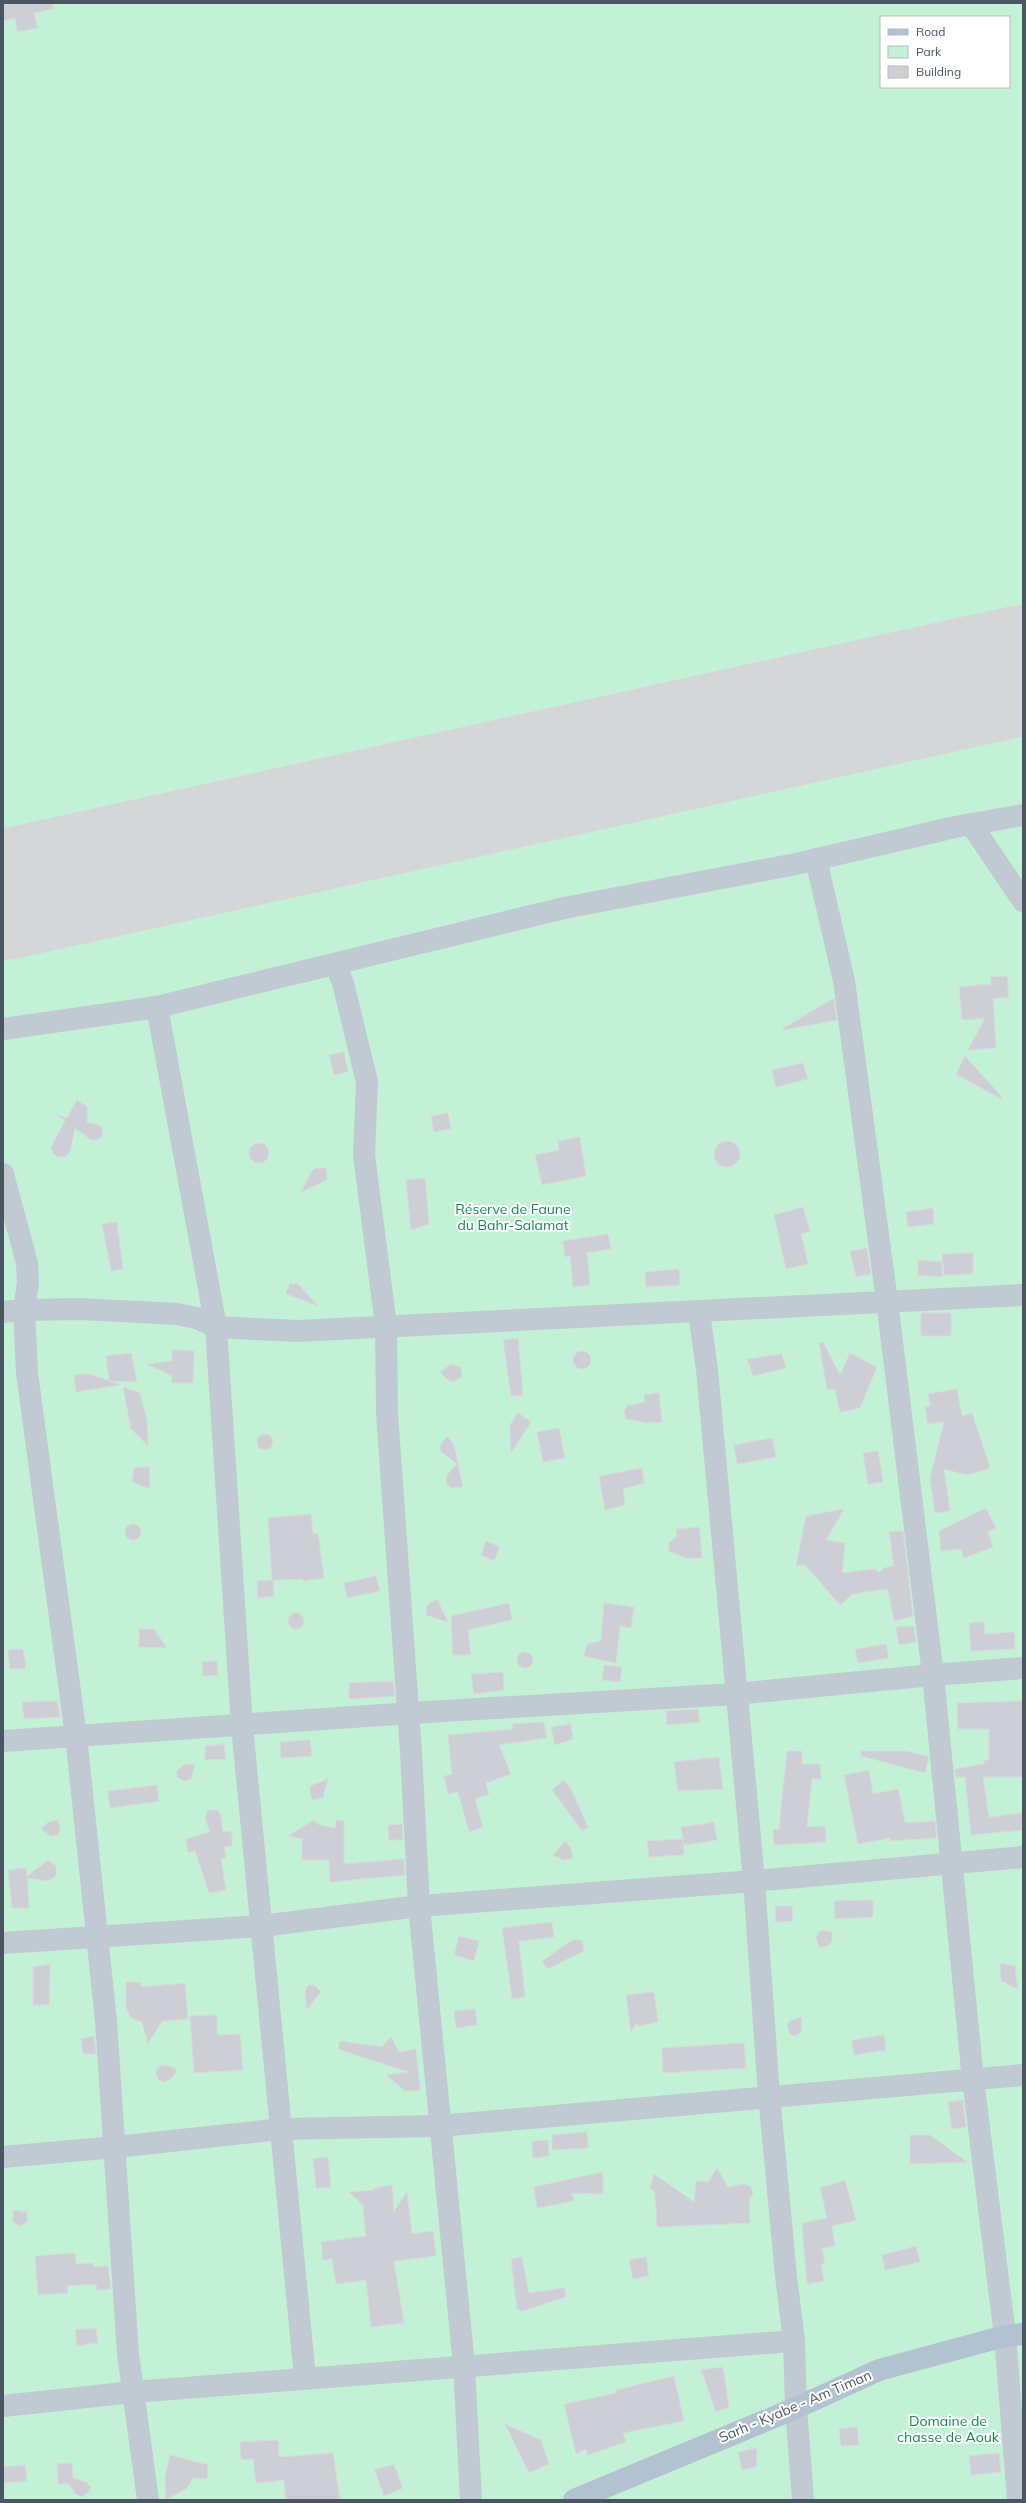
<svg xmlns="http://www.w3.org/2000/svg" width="1026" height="2503" viewBox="0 0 1026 2503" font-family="Mulish,sans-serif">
  <rect width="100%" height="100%" fill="#f5f3f3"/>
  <!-- green -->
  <path fill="#c3f1d5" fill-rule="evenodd" d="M3,3H1023V2347L1020,2348H1023V2500H3ZM881,17H1009V87H881Z"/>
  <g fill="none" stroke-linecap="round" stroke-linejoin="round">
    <!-- runway -->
    <polyline stroke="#d5d6d8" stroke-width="130" points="3,895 1023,670"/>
  </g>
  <!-- building -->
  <g fill="#cdcfd5" stroke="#d7d9de">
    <polygon points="12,3 52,3 53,9 34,13 37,28 17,32 15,18 3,21 3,5"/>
    <polygon points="1007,976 1009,997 993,999 996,1048 968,1050 985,1018 962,1020 959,987 991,984 991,977"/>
    <polygon points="834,998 837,1020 783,1030 782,1029"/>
    <polygon points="344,1052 348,1072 334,1075 329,1055"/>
    <polygon points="965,1056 1002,1097 1001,1099 956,1074"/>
    <polygon points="803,1063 808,1079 776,1087 772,1070"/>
    <polygon points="77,1100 87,1107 87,1122 99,1125 102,1128 102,1137 96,1140 91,1140 75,1128 70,1152 65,1157 58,1157 53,1153 51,1147 65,1121 57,1115 67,1118"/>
    <polygon points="448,1113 451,1129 434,1132 431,1116"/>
    <polygon points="580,1137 586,1176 542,1185 535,1155 559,1150 558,1141"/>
    <circle cx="727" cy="1154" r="13"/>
    <circle cx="259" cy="1153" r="10"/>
    <polygon points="316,1168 326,1168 327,1180 301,1192 312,1171"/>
    <polygon points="425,1178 429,1224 411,1230 406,1180"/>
    <polygon points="803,1207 810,1231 801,1234 808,1264 786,1269 774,1215"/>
    <polygon points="933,1208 934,1224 908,1227 906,1212"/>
    <polygon points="117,1222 123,1269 111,1271 102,1224"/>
    <polygon points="608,1234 611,1249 587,1253 590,1285 573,1287 570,1256 565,1257 563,1241"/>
    <polygon points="867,1248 871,1274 856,1277 850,1251"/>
    <polygon points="973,1253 973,1274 944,1275 942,1254"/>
    <polygon points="918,1260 942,1262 942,1277 918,1275"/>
    <polygon points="679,1269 680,1285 646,1287 645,1272"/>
    <polygon points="290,1283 298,1284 318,1306 286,1294"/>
    <rect x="921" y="1313" width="30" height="23"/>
    <polygon points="518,1338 523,1395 511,1396 503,1340"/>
    <polygon points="823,1342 840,1375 850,1353 877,1367 860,1408 840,1412 835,1389 827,1390 819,1343"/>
    <polygon points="172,1350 194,1351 193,1383 171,1383 172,1376 147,1364 172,1361"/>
    <circle cx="582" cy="1360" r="9"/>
    <polygon points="131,1353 137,1382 109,1381 106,1356"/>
    <polygon points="782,1354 786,1368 753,1376 747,1359"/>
    <polygon points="451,1364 460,1367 462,1372 462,1376 454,1382 448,1380 440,1372"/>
    <polygon points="90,1374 120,1385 76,1392 74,1375"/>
    <polygon points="123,1387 140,1393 147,1421 148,1446 131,1429"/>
    <polygon points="957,1389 962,1416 972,1413 990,1468 967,1475 944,1469 950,1511 935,1513 930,1478 944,1422 928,1424 925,1407 930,1406 928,1394"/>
    <polygon points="659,1393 662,1422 647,1423 626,1419 624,1411 627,1406 645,1402 644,1395"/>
    <polygon points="518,1413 531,1422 511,1453 510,1425"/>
    <polygon points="559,1428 565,1458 543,1462 537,1432"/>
    <circle cx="265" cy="1442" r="8"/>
    <polygon points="447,1436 454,1445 463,1487 452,1488 446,1483 447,1475 457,1464 440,1451 441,1444"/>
    <polygon points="772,1438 776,1457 737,1464 734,1445"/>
    <polygon points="878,1451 883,1482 868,1484 863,1453"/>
    <polygon points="149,1467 150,1489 132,1482 134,1468"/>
    <polygon points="642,1468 644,1483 623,1489 625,1505 605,1510 599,1476"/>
    <polygon points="986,1508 996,1528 988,1532 993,1547 964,1558 961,1549 941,1551 939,1531"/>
    <polygon points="844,1509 826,1540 845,1543 842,1573 876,1569 878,1572 883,1570 883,1568 894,1566 889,1532 903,1531 913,1616 894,1621 888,1589 853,1594 840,1605 805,1565 796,1565 806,1516"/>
    <polygon points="311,1514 313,1534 318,1533 324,1578 303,1581 303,1579 273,1580 274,1596 258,1598 257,1581 272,1580 268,1518"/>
    <circle cx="133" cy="1532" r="8"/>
    <polygon points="699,1527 702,1558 686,1558 669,1551 669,1543 677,1536 676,1529"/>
    <polygon points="486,1541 500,1547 494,1561 481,1555"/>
    <polygon points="376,1576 380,1591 347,1598 344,1583"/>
    <polygon points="437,1599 448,1622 426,1615 427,1605"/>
    <polygon points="509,1603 512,1620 468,1630 471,1655 453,1655 451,1616"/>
    <polygon points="604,1603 634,1607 631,1628 620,1626 616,1663 583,1656 588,1644 601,1641"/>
    <circle cx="296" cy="1621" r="8"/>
    <polygon points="984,1622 985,1634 1014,1632 1015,1649 971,1651 969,1623"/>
    <polygon points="914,1626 916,1642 899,1645 896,1627"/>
    <polygon points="139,1629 154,1629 167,1648 139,1647"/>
    <polygon points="886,1644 889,1658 858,1663 855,1649"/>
    <polygon points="23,1649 26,1668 10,1669 8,1650"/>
    <circle cx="525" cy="1660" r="8"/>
    <polygon points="217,1661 218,1675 203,1676 202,1662"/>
    <polygon points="604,1665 622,1667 620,1682 602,1680"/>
    <polygon points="503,1672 504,1690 474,1694 471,1674"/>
    <polygon points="393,1681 395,1696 349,1699 349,1683"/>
    <polygon points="57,1701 60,1717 24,1719 22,1702"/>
    <polygon points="1023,1701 1023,1777 983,1777 989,1817 1023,1813 1023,1830 971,1835 965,1777 956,1777 955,1769 984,1764 984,1760 989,1760 989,1729 958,1729 957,1703"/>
    <polygon points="698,1709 700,1722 667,1725 666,1711"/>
    <polygon points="544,1722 547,1738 499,1745 511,1774 486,1783 489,1794 475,1799 483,1827 469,1832 458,1792 448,1794 444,1776 452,1774 448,1735 513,1729 512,1724"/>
    <polygon points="571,1724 573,1739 555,1745 551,1727"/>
    <polygon points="310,1740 312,1756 281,1758 280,1742"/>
    <polygon points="224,1744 226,1759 205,1760 205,1746"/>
    <polygon points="787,1751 802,1751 802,1764 820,1764 821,1779 812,1779 807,1827 825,1826 826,1842 774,1845 773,1830 779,1829"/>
    <polygon points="861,1751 906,1751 928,1756 929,1758 925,1773 861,1756"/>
    <polygon points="719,1757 723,1789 678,1791 674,1762"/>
    <polygon points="185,1764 195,1765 191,1779 184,1781 177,1777 177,1771"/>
    <polygon points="869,1770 873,1794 898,1789 905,1823 935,1821 937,1838 890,1841 890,1838 858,1844 844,1775"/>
    <polygon points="328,1779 323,1797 313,1800 310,1794 310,1786"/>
    <polygon points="564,1780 571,1789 588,1827 582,1831 552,1790"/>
    <polygon points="157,1785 159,1801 110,1808 108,1791"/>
    <polygon points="210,1810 217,1810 220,1813 223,1832 232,1831 232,1846 224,1847 226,1858 221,1859 226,1890 209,1893 195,1851 188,1852 186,1839 210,1832 205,1819 207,1812"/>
    <polygon points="58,1820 60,1828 58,1835 51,1836 41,1829 48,1822"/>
    <polygon points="314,1820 319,1825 335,1828 336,1820 344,1821 344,1864 404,1859 405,1875 330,1882 329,1860 302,1860 302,1839 288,1836"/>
    <polygon points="714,1822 717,1840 684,1845 681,1827"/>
    <polygon points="402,1824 403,1840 389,1840 388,1825"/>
    <polygon points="683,1839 684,1855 649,1857 647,1841"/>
    <polygon points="565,1841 571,1848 573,1858 564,1860 553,1855"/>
    <polygon points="48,1860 56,1866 56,1876 48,1881 27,1878 29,1908 12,1908 8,1870 26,1868 27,1876"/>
    <polygon points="873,1900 873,1917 835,1919 834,1901"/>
    <polygon points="775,1906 792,1906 793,1921 776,1922"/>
    <polygon points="552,1922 554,1937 519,1941 525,1997 512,1999 502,1928"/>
    <polygon points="822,1930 832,1932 832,1941 828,1946 819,1947 816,1938 818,1933"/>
    <polygon points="459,1936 479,1941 474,1961 454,1955"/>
    <polygon points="574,1939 582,1941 584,1951 547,1969 542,1961"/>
    <polygon points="1000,1963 1015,1966 1018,1989 1001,1981"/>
    <polygon points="50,1964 49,2005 33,2005 33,1967"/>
    <polygon points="126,1982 141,1982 141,1987 185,1983 188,2019 162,2021 148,2044 142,2022 131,2018 126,2007"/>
    <polygon points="308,1985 314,1985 321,1992 307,2009 305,1991"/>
    <polygon points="654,1992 658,2022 638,2026 637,2023 631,2032 626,1995"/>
    <polygon points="475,2009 477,2025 456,2028 454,2011"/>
    <polygon points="217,2015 217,2035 240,2034 243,2070 194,2073 190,2016"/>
    <polygon points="802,2017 801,2033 795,2036 790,2034 787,2027 789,2021"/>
    <polygon points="884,2035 886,2050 854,2055 852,2040"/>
    <polygon points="94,2036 96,2054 83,2054 81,2039"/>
    <polygon points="391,2037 399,2052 416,2049 420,2090 405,2091 386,2075 408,2072 338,2049 340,2041 382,2047"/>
    <polygon points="744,2043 746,2068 663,2073 662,2048"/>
    <polygon points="162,2065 167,2065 177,2070 171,2079 165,2082 159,2080 156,2075 157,2069"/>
    <polygon points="963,2100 966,2127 952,2129 948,2102"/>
    <polygon points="587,2132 588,2148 552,2150 552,2135"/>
    <polygon points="910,2135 930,2135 967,2162 910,2164"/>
    <polygon points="548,2140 549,2156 533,2158 532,2141"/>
    <polygon points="328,2157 331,2187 316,2188 313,2159"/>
    <polygon points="717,2168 728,2187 744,2184 751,2187 753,2194 749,2199 750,2223 657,2227 655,2192 650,2188 654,2174 694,2202 696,2181 708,2182"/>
    <polygon points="603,2172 603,2194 572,2193 574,2201 537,2208 534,2187"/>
    <polygon points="845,2180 856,2220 832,2226 835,2246 822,2248 825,2264 821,2264 824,2281 807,2284 802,2223 827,2218 820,2188"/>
    <polygon points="392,2185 394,2211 407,2192 412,2234 433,2231 436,2256 394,2261 404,2323 371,2327 366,2280 336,2284 332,2259 323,2260 321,2242 366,2236 363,2205 349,2192 374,2190 374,2188"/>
    <polygon points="13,2210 27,2212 27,2222 21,2226 13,2222"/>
    <polygon points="916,2246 920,2262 885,2270 882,2255"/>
    <polygon points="75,2253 76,2264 93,2263 93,2267 108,2266 111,2289 97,2290 96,2284 67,2286 68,2293 38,2295 35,2256"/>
    <polygon points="522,2257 529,2293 564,2288 566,2297 522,2311 517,2309 511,2259"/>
    <polygon points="646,2257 649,2276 633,2279 629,2260"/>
    <polygon points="96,2328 98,2343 77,2346 75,2330"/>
    <polygon points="723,2367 729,2407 716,2412 701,2370"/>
    <polygon points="674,2376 684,2421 623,2433 626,2442 588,2455 586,2449 576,2454 564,2404 617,2393 616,2390"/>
    <polygon points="505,2424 541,2440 549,2464 529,2473"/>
    <polygon points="857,2427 859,2445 841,2446 839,2429"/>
    <polygon points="278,2440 279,2457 333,2453 340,2500 286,2500 284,2480 256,2483 253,2459 241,2460 240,2442"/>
    <polygon points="757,2448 756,2467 742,2470 738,2452"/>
    <polygon points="999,2453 1001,2472 971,2475 969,2456"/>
    <polygon points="170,2455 208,2465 207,2479 193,2478 187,2488 166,2500 165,2478"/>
    <polygon points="72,2463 73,2478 86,2482 91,2487 88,2493 82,2497 76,2494 68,2483 58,2484 57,2464"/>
    <polygon points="25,2465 27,2481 3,2483 3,2467"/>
    <polygon points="394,2465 403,2488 384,2496 374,2469"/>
  </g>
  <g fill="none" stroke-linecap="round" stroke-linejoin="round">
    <!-- minor -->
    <g stroke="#c1cad2" stroke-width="22">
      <polyline points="971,824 1023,901"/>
      <polyline points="816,859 844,981 887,1301 933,1675 973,2080 1005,2336 1018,2500"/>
      <polyline points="335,964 343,983 367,1082 364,1155 386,1326 387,1413 411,1752 419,1906 464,2366 471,2500"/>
      <polyline points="157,1007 216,1327 242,1726 305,2378"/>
      <polyline points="3,1029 157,1007 564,908 796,864 955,827 1023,815"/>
      <polyline points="3,1174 27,1263 28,1283 24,1310 3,1312"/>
      <polyline points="699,1312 707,1370 754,1881 769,2095 786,2276 794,2341 796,2408 803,2500"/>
      <polyline points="3,1741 426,1712 735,1694 933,1675 1023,1668"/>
      <polyline points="3,1943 262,1926 419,1906 754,1881 1023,1857"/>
      <polyline points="3,2157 116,2147 281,2129 439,2126 1023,2075"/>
      <polyline points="3,2406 133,2392 794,2341"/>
      <polyline points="148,2500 128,2354 106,2021 76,1736 27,1373 24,1310 80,1309 177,1314 197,1318 216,1327 297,1331 1023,1295"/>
    </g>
    <!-- major -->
    <polyline stroke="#b3c2d1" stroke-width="22" points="574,2500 796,2408 879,2370 1005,2336 1023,2334"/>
  </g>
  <g text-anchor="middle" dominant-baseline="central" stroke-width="4" stroke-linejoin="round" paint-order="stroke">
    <!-- park labels -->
    <g font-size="14" fill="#17864f" stroke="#fff">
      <text x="513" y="1209">Réserve de Faune<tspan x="513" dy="16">du Bahr-Salamat</tspan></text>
      <text x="948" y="2421">Domaine de<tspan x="948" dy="16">chasse de Aouk</tspan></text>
    </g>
    <!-- street labels -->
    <g font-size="14" fill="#4a5661" stroke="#fff">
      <text transform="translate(795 2406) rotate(-23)">Sarh - Kyabe - Am Timan</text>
    </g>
  </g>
  <!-- border -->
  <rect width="1026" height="2503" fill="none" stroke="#4a5661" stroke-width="8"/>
  <!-- legend -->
  <rect x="880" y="16" width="130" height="72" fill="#ffffff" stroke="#b7bbc0"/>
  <rect x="888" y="29" width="20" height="6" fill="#b3c2d1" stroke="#b7bbc0"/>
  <text x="916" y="36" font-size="12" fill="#4a5661">Road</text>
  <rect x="888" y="46" width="20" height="12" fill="#c3f1d5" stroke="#b7bbc0"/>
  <text x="916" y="56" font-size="12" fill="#4a5661">Park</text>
  <rect x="888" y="66" width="20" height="12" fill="#cdcfd5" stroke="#b7bbc0"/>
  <text x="916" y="76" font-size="12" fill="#4a5661">Building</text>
</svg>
